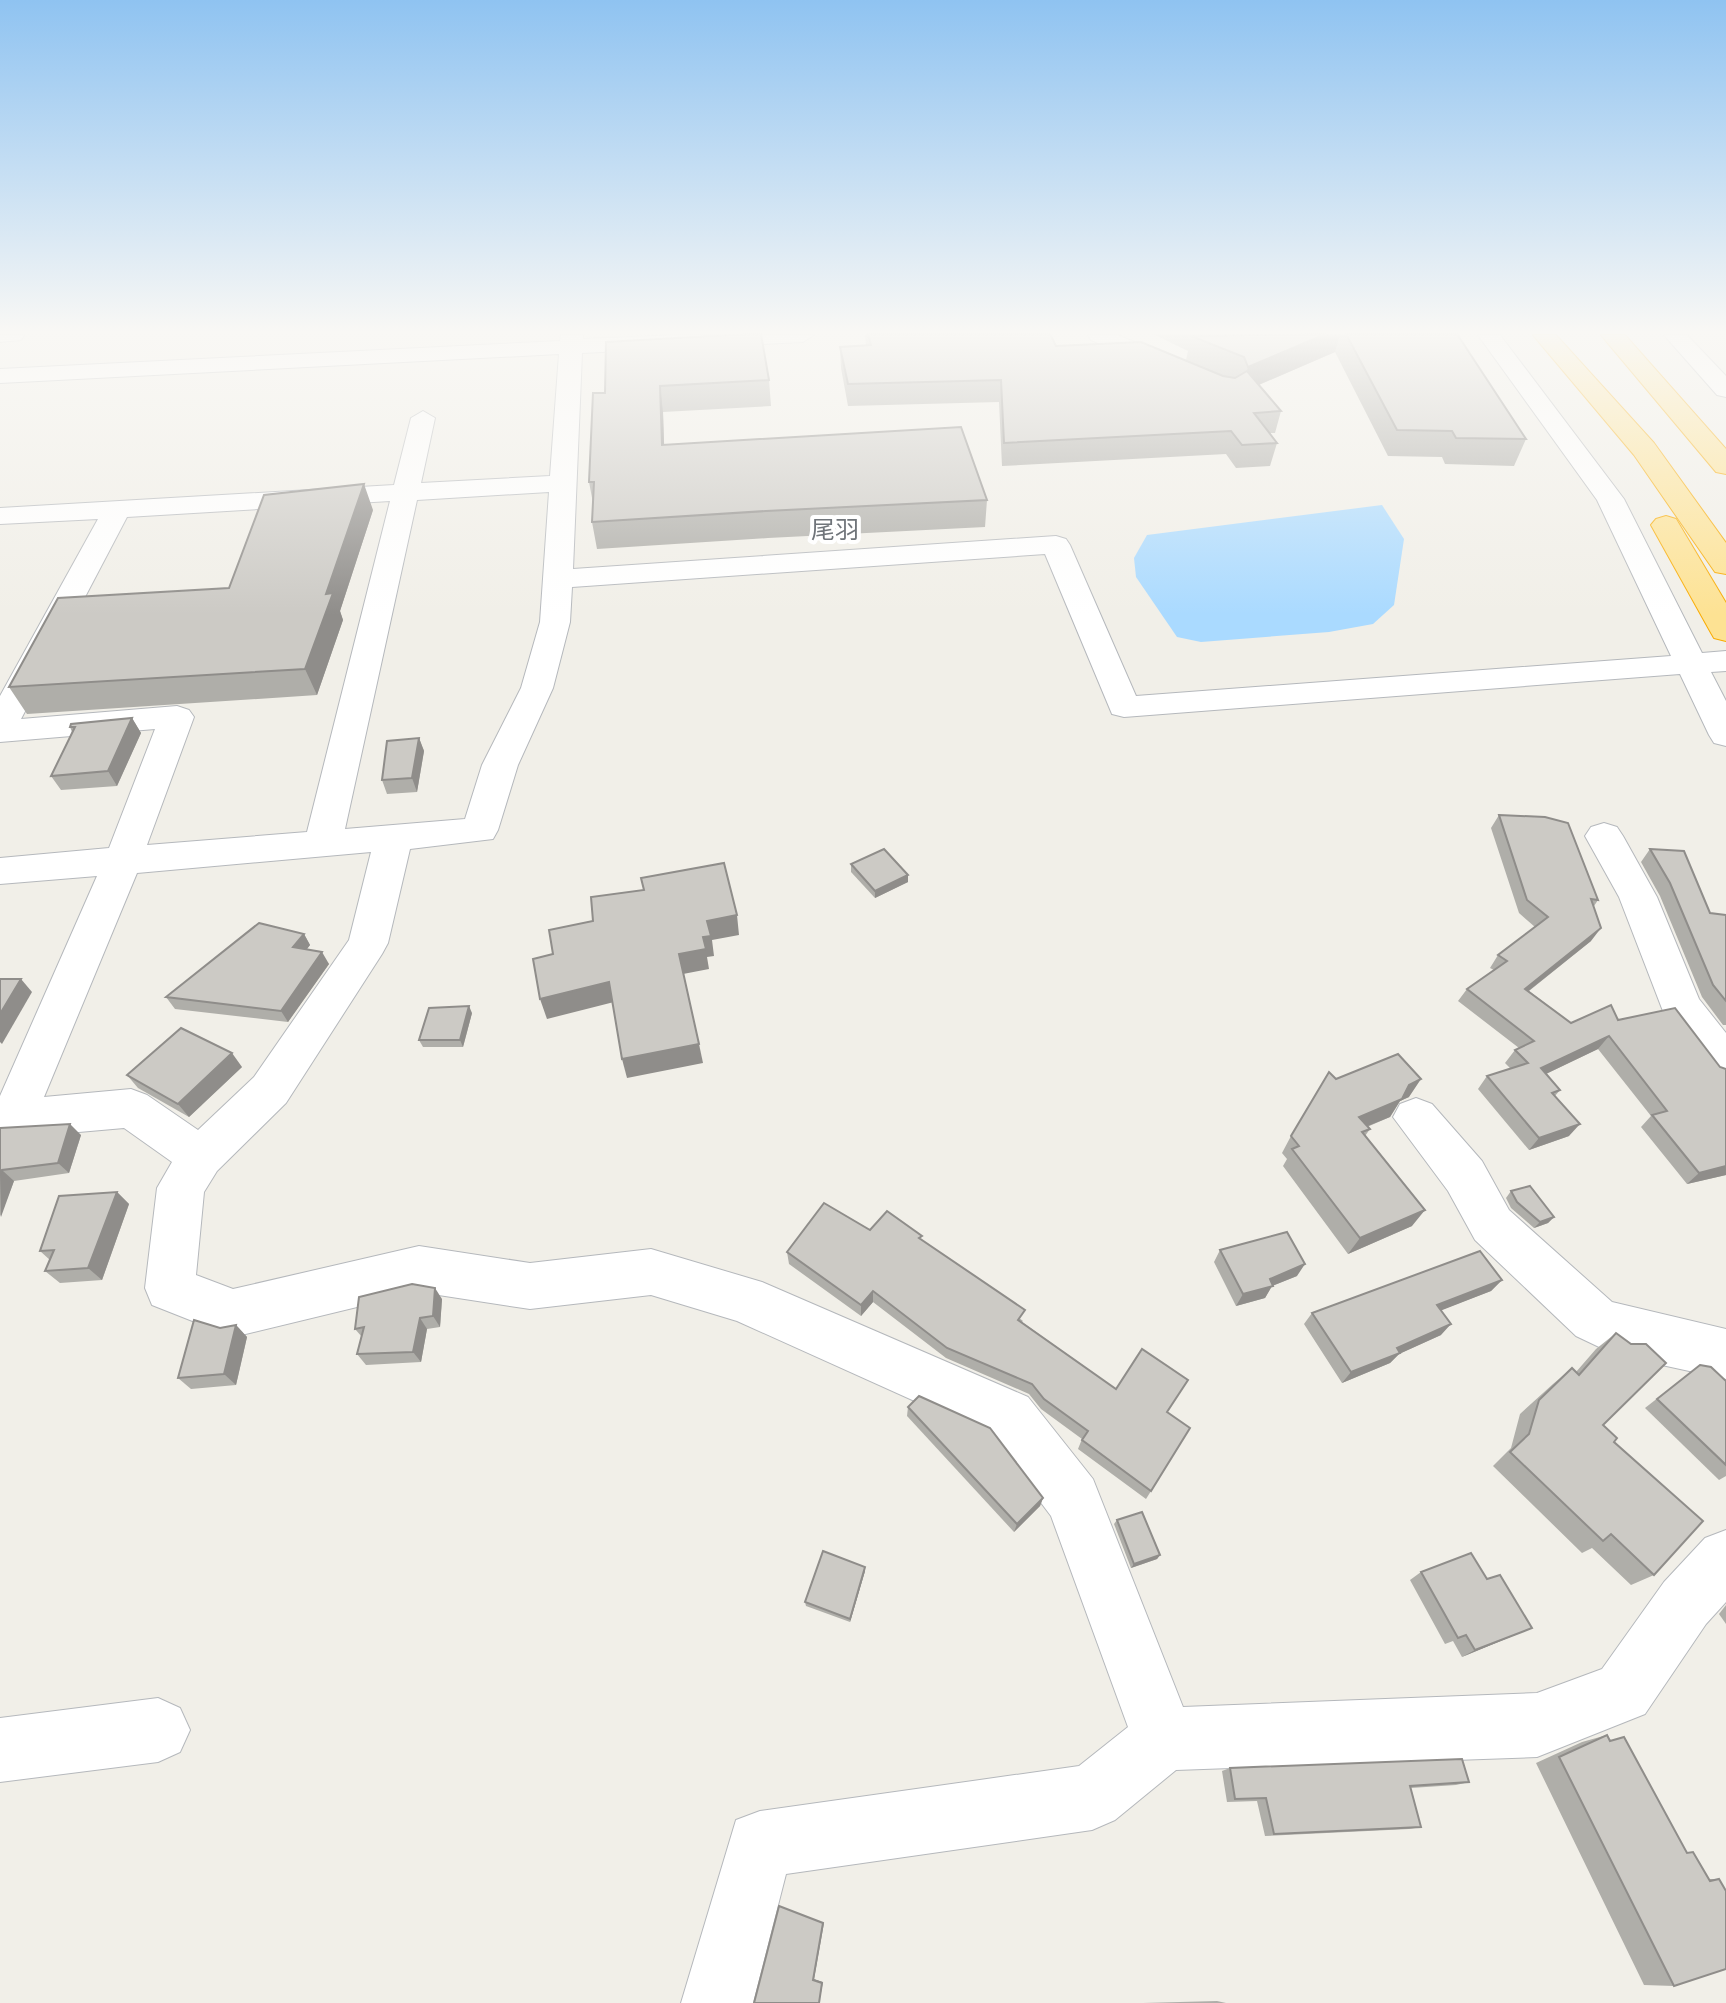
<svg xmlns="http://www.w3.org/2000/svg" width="1726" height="2003" viewBox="0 0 1726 2003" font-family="'PT Sans Narrow','Noto Sans JP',sans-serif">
  <rect width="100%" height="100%" fill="#f1efe8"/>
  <!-- water -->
  <polygon fill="#aadaff" points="1382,505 1404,539 1394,605 1373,624 1329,632 1201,642 1177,637 1136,577 1134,558 1147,535"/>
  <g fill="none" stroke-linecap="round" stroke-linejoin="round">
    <defs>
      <g id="minor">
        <polygon points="0,335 24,335 21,340 0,342"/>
        <path d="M561,335H583V339L679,335H814L803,342L582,353L573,569L1056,536L1066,539L1070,545L1136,696L1671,656L1597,500L1478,335H1500L1624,499L1702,653L1726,651V671L1711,672L1726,701V746L1714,743L1709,735L1680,674L1124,717L1112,714L1045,554L572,587L570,622L553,688L518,765L498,830L493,839L410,849L388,943L382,954L286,1103L217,1171L204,1192L196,1275L233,1289L419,1246L530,1263L651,1249L762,1282L1028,1397L1093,1479L1183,1707L1537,1693L1602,1669L1664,1582L1705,1538L1726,1530V1602L1706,1624L1645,1714L1537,1757L1176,1770L1115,1820L1092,1830L786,1874L753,2003H681L736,1820L760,1811L1079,1766L1128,1727L1051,1516L990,1435L737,1321L651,1295L530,1309L419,1292L233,1337L152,1305L145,1288L157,1188L172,1162L124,1128L0,1139V1096L97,876L0,884V858L109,848L155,729L0,742V696L98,519L0,524V508L394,485L411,418L423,411L435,418L421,483L550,476L559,354L0,383V369L560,341ZM549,492L540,622L521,688L482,765L465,819L345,829L417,500ZM390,501L307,832L147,845L194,717L189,710L177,706L21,719L127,517ZM371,852L349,940L254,1077L198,1130L147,1095L131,1089L44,1097L137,873Z"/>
        <polygon points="1088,335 1117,335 1179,360 1183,365 1171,372 1163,370 1091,340"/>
        <polygon points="1664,335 1687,335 1726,376 1726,397 1717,395"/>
        <polygon points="1604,823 1617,827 1623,836 1657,897 1699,999 1726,1033 1726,1083 1710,1078 1666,1019 1619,897 1585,836 1591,827"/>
        <polygon points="1416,1098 1432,1104 1482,1161 1509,1210 1612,1302 1726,1329 1726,1379 1616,1355 1576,1336 1475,1240 1448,1191 1393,1117 1400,1104"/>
        <polygon points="158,1698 180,1708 190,1730 180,1752 158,1762 0,1782 0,1718"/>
      </g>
      <g id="highway">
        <polygon points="1533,335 1556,335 1654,443 1726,543 1726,574 1715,572 1634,455"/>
        <polygon points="1601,335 1625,335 1726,449 1726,474 1716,472"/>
        <polygon points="1666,516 1676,519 1726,603 1726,641 1714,638 1710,631 1651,525 1656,519"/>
      </g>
    </defs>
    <!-- minor casing -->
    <use href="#minor" stroke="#b5b8bc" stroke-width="2"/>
    <!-- highway casing -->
    <use href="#highway" stroke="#f9ab00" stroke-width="2"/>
    <!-- minor -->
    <use href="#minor" fill="#fff" fill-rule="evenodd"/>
    <!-- highway -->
    <use href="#highway" fill="#fde293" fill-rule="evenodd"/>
  </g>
  <!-- wall -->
  <g fill="#afaea9">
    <polygon points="865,334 1050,334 1056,346 1186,360 1188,351 1153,334 1457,334 1526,439 1514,466 1445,464 1442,457 1388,456 1335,352 1259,385 1281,411 1275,433 1270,433 1277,443 1270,466 1236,468 1226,454 1002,466 999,402 848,406 841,368 840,347 866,346"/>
    <polygon points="606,342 769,380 771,406 663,412 664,445 987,500 985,527 768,538 597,549 592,522 593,503 589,482 605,393"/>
    <polygon points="373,510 340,611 343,620 317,695 27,714 9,687 229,588"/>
    <polygon points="132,718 141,733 117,786 61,790 51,776 72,732 70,727"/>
    <polygon points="419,738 424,751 417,792 387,794 382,780"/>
    <polygon points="1499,815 1598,900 1594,906 1591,941 1529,991 1571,1023 1618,1020 1726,1175 1687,1184 1641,1127 1651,1116 1598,1049 1546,1074 1560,1090 1555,1096 1569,1136 1529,1150 1478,1089 1487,1076 1511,1069 1505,1063 1515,1050 1519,1048 1458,1001 1467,989 1494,970 1490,968 1498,955 1535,927 1519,913 1491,828"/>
    <polygon points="1650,849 1710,913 1726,915 1726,1025 1723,1025 1702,997 1660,896 1641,862"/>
    <polygon points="851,864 908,875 908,882 875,898 851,872"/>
    <polygon points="304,934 310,945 307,949 329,964 288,1022 175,1009 166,997"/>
    <polygon points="472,1013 463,1047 423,1047 419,1040"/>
    <polygon points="242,1067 189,1117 138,1088 127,1075"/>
    <polygon points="1336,1079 1409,1097 1400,1101 1390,1117 1367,1127 1370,1129 1365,1136 1412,1226 1348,1254 1283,1166 1287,1159 1282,1153 1291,1136"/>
    <polygon points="0,1128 81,1135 69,1173 14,1181 0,1217"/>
    <polygon points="1511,1191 1554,1217 1548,1223 1534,1228 1511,1208 1506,1198"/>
    <polygon points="117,1192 129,1204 102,1280 60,1283 45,1271 50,1260 40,1251"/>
    <polygon points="870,1230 921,1240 1023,1321 1022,1322 1116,1389 1168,1413 1151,1491 1146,1499 1078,1449 1082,1439 1041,1409 1029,1394 946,1358 873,1302 861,1316 789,1264 787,1252"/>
    <polygon points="1220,1250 1297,1276 1272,1286 1265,1298 1236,1306 1214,1262"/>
    <polygon points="1502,1280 1491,1291 1441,1310 1441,1335 1399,1354 1390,1363 1342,1383 1304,1324 1312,1313"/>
    <polygon points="442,1299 440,1327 427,1329 421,1362 366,1365 357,1354 362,1337 355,1329"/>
    <polygon points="236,1325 247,1337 236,1385 191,1389 178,1378 220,1328"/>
    <polygon points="1616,1333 1603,1425 1614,1442 1654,1575 1631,1585 1592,1548 1582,1553 1493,1466 1511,1448 1520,1414 1553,1384 1572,1368 1576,1372 1596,1349"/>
    <polygon points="1700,1365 1726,1380 1726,1476 1719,1480 1645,1408"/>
    <polygon points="908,1407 1043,1498 1040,1506 1014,1532 907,1416"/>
    <polygon points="1117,1520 1160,1555 1157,1559 1131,1568 1114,1524"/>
    <polygon points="865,1571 850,1622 806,1606 805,1602"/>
    <polygon points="1421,1572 1487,1579 1532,1628 1462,1657 1453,1641 1445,1644 1410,1580"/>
    <polygon points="1726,1605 1726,1624 1719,1614"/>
    <polygon points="1607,1735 1687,1852 1693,1852 1709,1879 1719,1879 1674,1986 1644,1985 1536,1763 1582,1742"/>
    <polygon points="1230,1768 1469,1782 1456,1785 1411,1788 1421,1827 1409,1829 1265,1836 1257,1801 1227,1802 1222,1771"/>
    <polygon points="1217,2001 1226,2003 1143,2003"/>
  </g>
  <!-- shaded-wall -->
  <g fill="#8f8d8a">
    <polygon points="1326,334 1340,334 1335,352 1242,392 1248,367"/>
    <polygon points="660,386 663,412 665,472 662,445"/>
    <polygon points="364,484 373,510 340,611 343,620 317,695 305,669 326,594"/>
    <polygon points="132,718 141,733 117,786 108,771"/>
    <polygon points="419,738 424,751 417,792 412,778"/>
    <polygon points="908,875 908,882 875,898 875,891"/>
    <polygon points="737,915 739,935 712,940 714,956 707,957 709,969 683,974 679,954 703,937 707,921"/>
    <polygon points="1601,928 1591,941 1516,1001 1525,989"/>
    <polygon points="304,934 310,945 300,958 293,947"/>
    <polygon points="322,952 329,964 288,1022 281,1011"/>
    <polygon points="21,979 32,992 2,1044 0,1042 0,1014"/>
    <polygon points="609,982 614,1002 547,1019 540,999"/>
    <polygon points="469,1006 472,1013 463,1047 460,1040"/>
    <polygon points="1609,1036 1598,1049 1531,1081 1541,1068"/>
    <polygon points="699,1044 703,1063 627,1078 622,1059"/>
    <polygon points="232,1053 242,1067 189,1117 178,1104"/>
    <polygon points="1421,1079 1409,1097 1400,1101 1390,1117 1348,1134 1359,1117 1409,1085"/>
    <polygon points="70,1124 81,1135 69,1173 58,1163"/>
    <polygon points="1580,1124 1569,1136 1529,1150 1539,1138"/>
    <polygon points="1726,1166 1726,1175 1687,1184 1699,1173"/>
    <polygon points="2,1170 14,1181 1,1217 0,1175"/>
    <polygon points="117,1192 129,1204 102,1280 88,1268"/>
    <polygon points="1425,1210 1412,1226 1348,1254 1360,1238"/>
    <polygon points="1554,1217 1548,1223 1534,1228 1540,1222"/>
    <polygon points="1305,1264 1297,1276 1272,1286 1265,1298 1236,1306 1243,1294 1270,1279"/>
    <polygon points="1502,1280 1491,1291 1427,1316 1437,1305"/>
    <polygon points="435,1288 442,1299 440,1327 433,1316"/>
    <polygon points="873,1291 873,1302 861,1316 861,1305"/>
    <polygon points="420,1318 427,1329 421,1362 413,1352"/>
    <polygon points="1451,1324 1441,1335 1399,1354 1390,1363 1342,1383 1351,1372 1397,1348"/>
    <polygon points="236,1325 247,1337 236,1385 224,1374"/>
    <polygon points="1043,1498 1040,1506 1014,1532 1017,1524"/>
    <polygon points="1160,1555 1157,1559 1131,1568 1134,1564"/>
    <polygon points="865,1567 865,1571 850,1622 850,1619"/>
    <polygon points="1532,1628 1517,1634 1462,1657 1475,1650"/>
    <polygon points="823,1923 824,1923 814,1979 823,1982 819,2003 813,1980"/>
  </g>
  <!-- building -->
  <g fill="#cccac5" stroke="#8f8d8a" stroke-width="2">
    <polygon points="747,334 761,334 769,380 660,386 662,445 961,427 987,500 766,511 592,522 594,482 589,482 593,393 605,393 606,342"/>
    <polygon points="868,334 1050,334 1056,346 1141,342 1223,376 1235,378 1247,371 1281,411 1254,413 1277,443 1242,445 1231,431 1004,443 1001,380 848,384 840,347 871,345"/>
    <polygon points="1326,334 1248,367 1244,357 1191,336"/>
    <polygon points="1346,334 1457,334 1526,439 1456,438 1452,431 1397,430"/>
    <polygon points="364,484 326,594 333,593 305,669 9,687 58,598 229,588 264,495"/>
    <polygon points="132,718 108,771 51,776 75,727 70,727 71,724"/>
    <polygon points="419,738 412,778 382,780 387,741"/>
    <polygon points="1499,815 1545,817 1568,823 1598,900 1591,899 1601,928 1525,989 1571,1023 1611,1005 1618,1020 1675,1008 1720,1067 1726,1069 1726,1166 1699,1173 1652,1115 1667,1111 1609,1036 1541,1068 1560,1090 1552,1093 1580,1124 1539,1138 1487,1076 1528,1063 1515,1050 1534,1041 1467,989 1507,961 1498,955 1548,917 1527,900"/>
    <polygon points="884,849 908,875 875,891 851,864"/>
    <polygon points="1650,849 1684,851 1710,913 1726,915 1726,1001 1713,985 1670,883"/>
    <polygon points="724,863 737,915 707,921 711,936 703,937 706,949 679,954 699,1044 622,1059 609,982 540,999 533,959 553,954 549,930 593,921 591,897 644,890 641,878"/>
    <polygon points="259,923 304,934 293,947 322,952 281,1011 166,997"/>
    <polygon points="0,979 21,979 0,1014"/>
    <polygon points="469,1006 460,1040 419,1040 429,1008"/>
    <polygon points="181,1028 232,1053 178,1104 127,1075"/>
    <polygon points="1398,1054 1421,1079 1409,1085 1402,1099 1359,1117 1370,1129 1362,1132 1425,1210 1360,1238 1292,1149 1299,1146 1291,1136 1329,1072 1336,1079"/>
    <polygon points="70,1124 58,1163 2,1170 0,1175 0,1128"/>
    <polygon points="1530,1186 1554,1217 1540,1222 1517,1202 1511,1191"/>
    <polygon points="117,1192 88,1268 45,1271 54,1250 40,1251 59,1196"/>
    <polygon points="824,1203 870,1230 887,1211 922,1236 919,1238 1025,1310 1018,1320 1116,1389 1142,1349 1188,1380 1167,1412 1190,1428 1151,1491 1082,1440 1088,1431 1044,1399 1032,1384 947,1348 873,1291 861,1305 787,1252"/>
    <polygon points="1287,1232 1305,1264 1270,1279 1273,1286 1243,1294 1220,1250"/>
    <polygon points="1480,1251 1502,1280 1437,1305 1451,1324 1397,1348 1400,1353 1351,1372 1312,1313"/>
    <polygon points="412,1284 435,1288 433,1316 420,1318 413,1352 357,1354 364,1327 355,1329 359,1297"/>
    <polygon points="194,1320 220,1328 236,1325 224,1374 178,1378"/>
    <polygon points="1616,1333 1631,1344 1646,1344 1666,1363 1603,1425 1617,1438 1614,1442 1703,1521 1654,1575 1611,1534 1603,1541 1510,1452 1529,1434 1539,1400 1572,1368 1579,1375"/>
    <polygon points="1700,1365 1711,1367 1726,1381 1726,1465 1657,1399"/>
    <polygon points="919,1396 990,1428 1043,1498 1017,1524 908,1407"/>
    <polygon points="1142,1512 1160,1555 1134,1564 1117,1520"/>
    <polygon points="823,1551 865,1567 850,1619 805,1602"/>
    <polygon points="1471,1553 1487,1579 1500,1575 1532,1628 1475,1650 1466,1635 1458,1638 1421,1572"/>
    <polygon points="1607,1735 1610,1741 1624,1737 1687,1853 1693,1852 1710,1881 1719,1879 1726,1891 1726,1969 1674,1986 1559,1757"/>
    <polygon points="1462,1759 1469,1782 1410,1786 1421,1827 1274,1834 1266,1798 1235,1799 1230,1768"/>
    <polygon points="779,1906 823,1923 813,1980 822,1983 819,2003 754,2003"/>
  </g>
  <!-- sky -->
  <linearGradient id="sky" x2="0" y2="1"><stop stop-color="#8fc3f1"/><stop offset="0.54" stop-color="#f9f8f5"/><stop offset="1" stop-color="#f9f8f5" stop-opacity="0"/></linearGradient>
  <rect width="1726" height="615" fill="url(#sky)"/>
  <g text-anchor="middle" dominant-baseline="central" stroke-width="8" stroke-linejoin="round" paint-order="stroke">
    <!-- far-quarter labels -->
    <g font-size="24" fill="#70757a" stroke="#fff">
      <text x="835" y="529">尾羽</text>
    </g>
  </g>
</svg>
